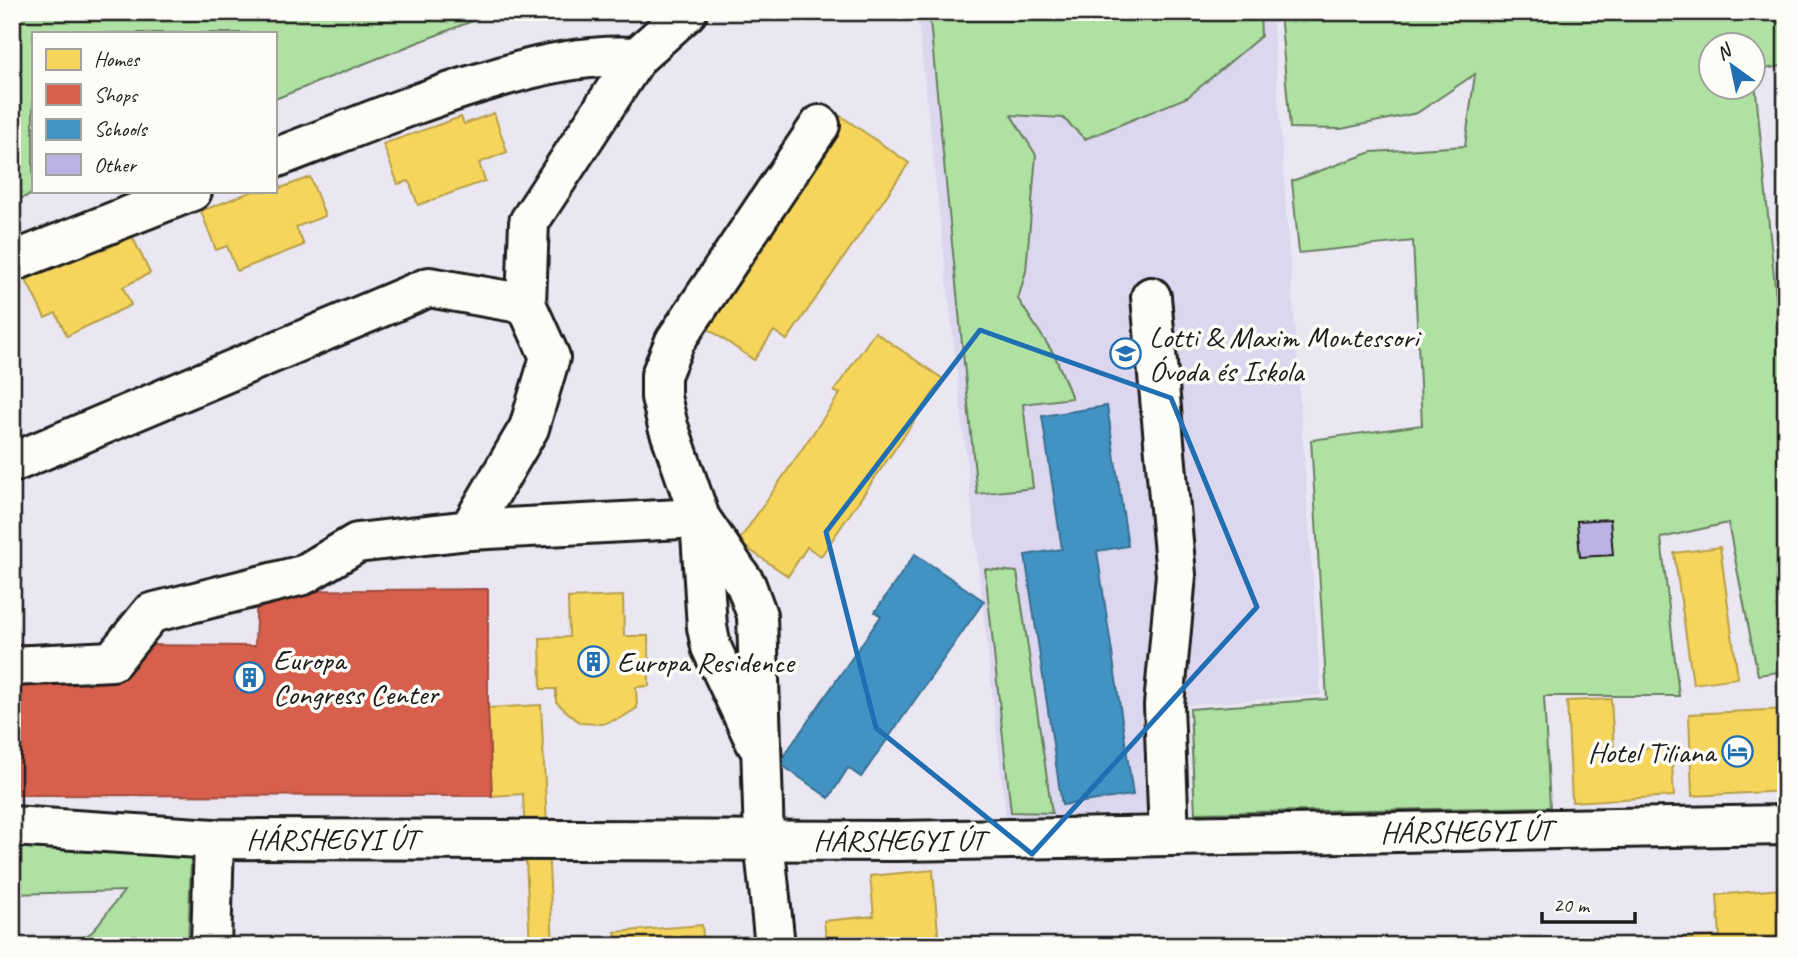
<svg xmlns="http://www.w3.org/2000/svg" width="1798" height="958" viewBox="0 0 1798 958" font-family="Caveat,sans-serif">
  <rect width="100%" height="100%" fill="#eae6f2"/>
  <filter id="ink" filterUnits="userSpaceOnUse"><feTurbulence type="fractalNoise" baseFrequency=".0143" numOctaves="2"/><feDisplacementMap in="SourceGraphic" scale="14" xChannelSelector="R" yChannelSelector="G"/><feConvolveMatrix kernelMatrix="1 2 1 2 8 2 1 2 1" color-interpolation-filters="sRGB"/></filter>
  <g filter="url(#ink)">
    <!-- built -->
    <polygon fill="#dcd7ee" points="917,12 1272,12 1321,695 1185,705 1190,813 1006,817"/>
    <!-- green -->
    <g fill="#afe1a2" stroke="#667e5f" stroke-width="2" fill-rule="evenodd">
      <polygon points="12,12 495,12 275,99 275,33 33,33 33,191 40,191 12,202"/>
      <polygon points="929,12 1260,12 1261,36 1188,97 1085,139 1063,118 1011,115 1036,155 1026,271 1018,299 1055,356 1072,398 1023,404 1033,488 977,494"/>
      <path d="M1280,12H1786V65L1754,71L1786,400V671L1758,675L1728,523L1661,538L1679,696H1544L1550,807L1195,813L1190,709L1327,699L1311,440L1422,425L1413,241L1299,253L1292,181L1372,152L1465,146L1475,74L1417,113L1341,129L1290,128ZM1710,46H1752V88H1710Z"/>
      <polygon points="985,569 1017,572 1052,813 1011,812"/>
      <polygon points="12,844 191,858 188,946 70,946 92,932 124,891 12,894"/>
    </g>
    <!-- homes -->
    <g fill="#f6d55c" stroke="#b59e49" stroke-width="2">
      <polygon points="494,113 507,152 479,163 485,181 418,205 409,181 398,184 383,144 461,117 464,124"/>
      <polygon points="841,116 909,163 787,340 774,331 754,360 704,326 801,174"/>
      <polygon points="310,177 325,216 296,227 304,245 237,271 227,246 216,250 201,211 253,191 275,191 275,182 278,181 281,188"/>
      <polygon points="132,236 150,273 123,287 131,305 67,336 56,313 45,318 26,280 100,243 104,250"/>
      <polygon points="875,332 943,379 821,556 807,547 788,576 738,542 840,394 834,391"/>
      <polygon points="1720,547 1738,678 1693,684 1674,553"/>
      <polygon points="623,596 624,636 648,636 649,686 636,687 637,708 621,718 602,724 580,723 556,702 556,689 541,689 540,638 569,637 568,598"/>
      <polygon points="1611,699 1614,750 1671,747 1674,796 1572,802 1567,701"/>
      <polygon points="541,705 553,946 530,946 523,794 492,796 488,708"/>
      <polygon points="1786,709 1786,791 1692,796 1689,714"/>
      <polygon points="933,870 939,946 827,946 824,921 874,916 870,876"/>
      <polygon points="1779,889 1785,946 1672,946 1671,940 1720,936 1717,895"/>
      <polygon points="702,925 704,946 617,946 615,932"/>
    </g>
    <!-- shops -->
    <polygon fill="#d6604d" stroke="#9e4c3e" stroke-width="2" points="488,589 488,708 492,796 12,795 12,644 255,646 257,591"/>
    <!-- schools -->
    <g fill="#4393c3" stroke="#376f91" stroke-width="2">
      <polygon points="1107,406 1128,546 1097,551 1133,795 1062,805 1025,555 1062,549 1042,416"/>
      <polygon points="915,554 984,601 861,777 848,768 829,798 779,763 881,616 875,612"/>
    </g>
    <!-- building -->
    <polygon fill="#bcb3e5" stroke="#1c1c1c" stroke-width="2" points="1610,519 1613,555 1580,557 1577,521"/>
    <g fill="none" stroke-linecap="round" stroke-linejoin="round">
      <defs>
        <g id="minor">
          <path d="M275,158C346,131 417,101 490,80C538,65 586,54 637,57"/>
          <polyline points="12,262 192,191"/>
          <polyline points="1151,297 1176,575 1164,705 1169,836"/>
          <polyline points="526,304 529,222 637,57 687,12"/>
          <polyline points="12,463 429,287 526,304 550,357 529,428 469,530 357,543 303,575 151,613 112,661 12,666"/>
          <polyline points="469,530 700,518 707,627 711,647 756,743"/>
          <polyline points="12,826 214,839 898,841 1786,825"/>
          <polyline points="211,946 214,839"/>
          <polyline points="775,946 764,840 757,615 746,585 700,518 668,426 661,397 661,375 675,341 820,125"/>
        </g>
      </defs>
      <!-- minor casing -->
      <use href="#minor" stroke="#1c1c1c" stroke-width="44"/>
      <!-- minor -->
      <use href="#minor" stroke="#fdfcf7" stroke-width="38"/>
    </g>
  </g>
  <!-- marked area -->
  <path fill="none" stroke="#1f6fb2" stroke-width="5" stroke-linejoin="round" d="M980,330L1171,398L1257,607L1032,854L876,728L826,532Z"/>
  <!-- icons -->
  <defs>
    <symbol id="school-ring" viewBox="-11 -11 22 22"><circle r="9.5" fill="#fdfcf7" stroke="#1f6fb2" stroke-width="1.5"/><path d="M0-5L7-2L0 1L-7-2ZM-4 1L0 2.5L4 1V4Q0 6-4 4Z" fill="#1f6fb2"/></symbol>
    <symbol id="building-ring" viewBox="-11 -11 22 22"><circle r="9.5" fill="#fdfcf7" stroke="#1f6fb2" stroke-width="1.5"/><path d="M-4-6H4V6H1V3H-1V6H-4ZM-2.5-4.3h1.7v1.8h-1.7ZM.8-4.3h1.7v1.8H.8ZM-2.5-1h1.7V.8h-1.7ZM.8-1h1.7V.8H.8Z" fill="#1f6fb2"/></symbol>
    <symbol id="hotel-ring" viewBox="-11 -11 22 22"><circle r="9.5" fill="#fdfcf7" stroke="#1f6fb2" stroke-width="1.5"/><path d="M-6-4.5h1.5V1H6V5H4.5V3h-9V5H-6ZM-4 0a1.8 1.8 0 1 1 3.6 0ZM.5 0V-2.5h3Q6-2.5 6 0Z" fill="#1f6fb2"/></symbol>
  </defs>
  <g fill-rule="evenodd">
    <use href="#school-ring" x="1108" y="336" width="35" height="35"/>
    <use href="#building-ring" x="576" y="644" width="35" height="35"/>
    <use href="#building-ring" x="232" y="660" width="35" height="35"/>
    <use href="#hotel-ring" x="1720" y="734" width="35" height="35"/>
  </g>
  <g text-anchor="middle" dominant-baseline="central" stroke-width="7" stroke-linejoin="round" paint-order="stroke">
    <!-- poi labels -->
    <g font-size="30" fill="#1c1c1c" stroke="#fdfcf7" text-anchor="start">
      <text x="1149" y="337">Lotti &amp; Maxim Montessori<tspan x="1149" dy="34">Óvoda és Iskola</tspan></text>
      <text x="273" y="660">Europa<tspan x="273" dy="34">Congress Center</tspan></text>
      <text x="617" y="662">Europa Residence</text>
      <text x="1715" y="752" text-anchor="end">Hotel Tiliana</text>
    </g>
    <!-- street labels -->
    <g font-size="30" fill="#1c1c1c" stroke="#fdfcf7">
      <text transform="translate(1466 831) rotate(-1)">HÁRSHEGYI ÚT</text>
      <text x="332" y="839">HÁRSHEGYI ÚT</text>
      <text x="899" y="840">HÁRSHEGYI ÚT</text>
    </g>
  </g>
  <!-- margin -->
  <rect width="1798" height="958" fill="none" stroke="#fdfcf7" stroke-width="42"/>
  <rect x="21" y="21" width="1756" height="916" fill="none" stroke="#1c1c1c" stroke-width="2.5" filter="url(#ink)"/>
  <!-- legend -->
  <rect x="32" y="32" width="245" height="161" fill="#fdfcf7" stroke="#a3a29f" stroke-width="2"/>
  <rect x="46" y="49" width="35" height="21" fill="#f6d55c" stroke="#a3a29f" stroke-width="2"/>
  <text x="94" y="66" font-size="21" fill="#1c1c1c">Homes</text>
  <rect x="46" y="84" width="35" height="21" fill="#d6604d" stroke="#a3a29f" stroke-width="2"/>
  <text x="94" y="102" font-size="21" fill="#1c1c1c">Shops</text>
  <rect x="46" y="119" width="35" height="21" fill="#4393c3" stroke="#a3a29f" stroke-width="2"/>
  <text x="94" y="136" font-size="21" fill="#1c1c1c">Schools</text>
  <rect x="46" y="154" width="35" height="21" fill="#bcb3e5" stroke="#a3a29f" stroke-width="2"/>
  <text x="94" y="172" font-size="21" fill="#1c1c1c">Other</text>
  <!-- north arrow -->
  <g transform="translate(1732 66) rotate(327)"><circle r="33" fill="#fdfcf7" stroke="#a3a29f" stroke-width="2"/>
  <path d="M0-5L12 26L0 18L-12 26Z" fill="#1f6fb2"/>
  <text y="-10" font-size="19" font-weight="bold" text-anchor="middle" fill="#1c1c1c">N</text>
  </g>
  <!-- scale -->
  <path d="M1542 912v10h93v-10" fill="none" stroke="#1c1c1c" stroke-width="3.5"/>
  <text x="1553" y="912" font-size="21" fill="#1c1c1c" stroke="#fdfcf7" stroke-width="5" paint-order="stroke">20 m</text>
</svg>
